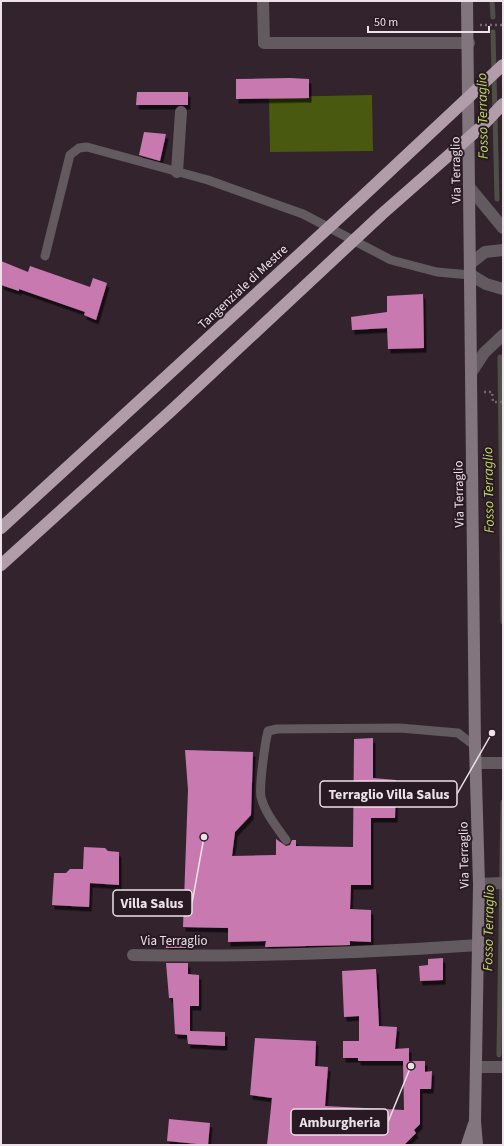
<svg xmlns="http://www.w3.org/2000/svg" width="504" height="1146" viewBox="0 0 504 1146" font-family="'Source Sans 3',sans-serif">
  <defs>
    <filter id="shadow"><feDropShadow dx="2.5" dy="4.5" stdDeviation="0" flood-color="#0009"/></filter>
  </defs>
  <rect width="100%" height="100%" fill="#32232d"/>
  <!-- green -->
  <polygon fill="#4a5910" points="372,95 373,151 270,152 269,97"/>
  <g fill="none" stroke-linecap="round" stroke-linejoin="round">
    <!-- stream -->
    <g stroke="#4e4f46" stroke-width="5">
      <polyline points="492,1 493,17"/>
      <polyline points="493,32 497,199"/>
      <polyline points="500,357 503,622"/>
      <polyline points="499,1055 503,802"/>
    </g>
  </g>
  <!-- building -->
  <g fill="#c879b0" filter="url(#shadow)">
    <polygon points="290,78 309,79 309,98 236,99 236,79"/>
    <polygon points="137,92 188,92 188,105 136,105"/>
    <polygon points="144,132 166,134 160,161 139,155"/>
    <polygon points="1,261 28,272 30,266 90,287 93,278 107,283 96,320 84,315 85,312 19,289 19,291 1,285"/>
    <polygon points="423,294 424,348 388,349 387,328 352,330 351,317 387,312 387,296"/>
    <polygon points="373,738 373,778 396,780 395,818 371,818 371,885 351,885 350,909 371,910 371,942 350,941 350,945 265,947 266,941 228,942 228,928 183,927 188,790 185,750 253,752 251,815 235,832 232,856 276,855 276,839 286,846 290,845 292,840 296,840 296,846 353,847 354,739"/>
    <polygon points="84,847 105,848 108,851 119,852 119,885 90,883 89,907 52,905 54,873 66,873 70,869 83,869"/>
    <polygon points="187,939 187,948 166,948 166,940"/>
    <polygon points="443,958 443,980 420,981 419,966 428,965 428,959"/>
    <polygon points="166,963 188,963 188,974 199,975 199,1006 190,1006 190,1031 225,1032 225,1046 188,1044 187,1035 175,1034 173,998 169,998"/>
    <polygon points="376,969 379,1026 397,1027 395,1049 409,1048 409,1061 425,1061 425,1072 432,1071 431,1089 420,1089 420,1124 414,1130 416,1133 404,1145 267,1145 272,1098 250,1095 255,1038 316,1041 315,1066 328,1067 325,1106 404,1110 403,1061 358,1061 358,1058 343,1058 343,1041 359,1041 359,1016 344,1017 342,971"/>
    <polygon points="169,1119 210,1123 208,1145 167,1141"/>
  </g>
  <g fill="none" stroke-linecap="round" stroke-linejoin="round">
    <!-- path -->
    <g stroke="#746770" stroke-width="2.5" stroke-dasharray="2 3" stroke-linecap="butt">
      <polyline points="480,25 503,25"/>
      <polyline points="484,392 492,392 493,402 503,402"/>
    </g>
    <!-- lane -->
    <g stroke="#625a5f" stroke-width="9">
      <polyline points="45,256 70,155 79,148 87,147 208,180 303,214 391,260 437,272 471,275"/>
      <path d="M286,840C277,827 265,813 261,797C259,786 265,743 268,731L277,729L400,728L458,733L475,746"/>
    </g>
    <!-- street -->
    <g stroke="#625a5f" stroke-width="12">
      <polyline points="263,1 264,43 469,43"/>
      <polyline points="177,172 181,112"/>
      <polyline points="470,188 503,228"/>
      <polyline points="471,263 485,252 503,250"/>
      <polyline points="471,275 486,284 503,289"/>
      <polyline points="471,373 484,353 503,335"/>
      <polyline points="476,763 503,763"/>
      <polyline points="479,884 503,883"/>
      <path d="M133,955C248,957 364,953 479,945"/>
      <polyline points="476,1067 503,1067"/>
    </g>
    <!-- secondary -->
    <g stroke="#82757d" stroke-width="12">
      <polyline points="467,1 475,746 479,884 475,1121 477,1145"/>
      <polyline points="467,1145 474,1124"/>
    </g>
    <!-- highway-bridge -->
    <g stroke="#b19daa" stroke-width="12">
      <polyline points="1,528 363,196 503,65"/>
      <polyline points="1,565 172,410 382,214 482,126 503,104"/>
    </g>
  </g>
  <g text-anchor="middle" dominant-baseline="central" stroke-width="4" stroke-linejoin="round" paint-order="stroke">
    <!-- street labels -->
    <g font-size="13" fill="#ede2e9" stroke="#281923">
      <text transform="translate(456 170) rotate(-91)">Via Terraglio</text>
      <text transform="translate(243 287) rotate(-43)">Tangenziale di Mestre</text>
      <text transform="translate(459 494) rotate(-91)">Via Terraglio</text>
      <text transform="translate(464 855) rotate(-91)">Via Terraglio</text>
      <text x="174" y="941">Via Terraglio</text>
    </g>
    <!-- water labels -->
    <g font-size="14" font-style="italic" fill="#bfdc63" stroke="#281923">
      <text transform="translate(483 116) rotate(-91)">Fosso Terraglio</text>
      <text transform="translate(489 490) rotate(-91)">Fosso Terraglio</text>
      <text transform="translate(489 928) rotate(-89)">Fosso Terraglio</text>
    </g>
  </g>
  <!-- callouts -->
  <path fill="none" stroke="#ede2e9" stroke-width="1.5" d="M492 733L457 794M204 837L192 903M411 1066L388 1122"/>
  <g fill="#ede2e9" stroke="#281923" stroke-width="1.5">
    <circle cx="492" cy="733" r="4"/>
    <circle cx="204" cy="837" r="4"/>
    <circle cx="411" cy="1066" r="4"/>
  </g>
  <g fill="#281923" stroke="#ede2e9" stroke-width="1.5">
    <rect x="320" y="781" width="137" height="26" rx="4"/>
    <rect x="113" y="890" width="79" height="26" rx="4"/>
    <rect x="291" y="1109" width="97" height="26" rx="4"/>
  </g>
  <g font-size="14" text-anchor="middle" font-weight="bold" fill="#ede2e9">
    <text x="389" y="799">Terraglio Villa Salus</text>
    <text x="152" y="908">Villa Salus</text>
    <text x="340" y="1127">Amburgheria</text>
  </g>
  <!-- border -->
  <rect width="504" height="1146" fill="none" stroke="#ede2e9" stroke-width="4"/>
  <!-- scale -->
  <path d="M368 26v6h121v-6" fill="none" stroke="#ede2e9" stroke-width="2"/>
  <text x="374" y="26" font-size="12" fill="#ede2e9" stroke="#281923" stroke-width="3" paint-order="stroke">50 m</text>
</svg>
